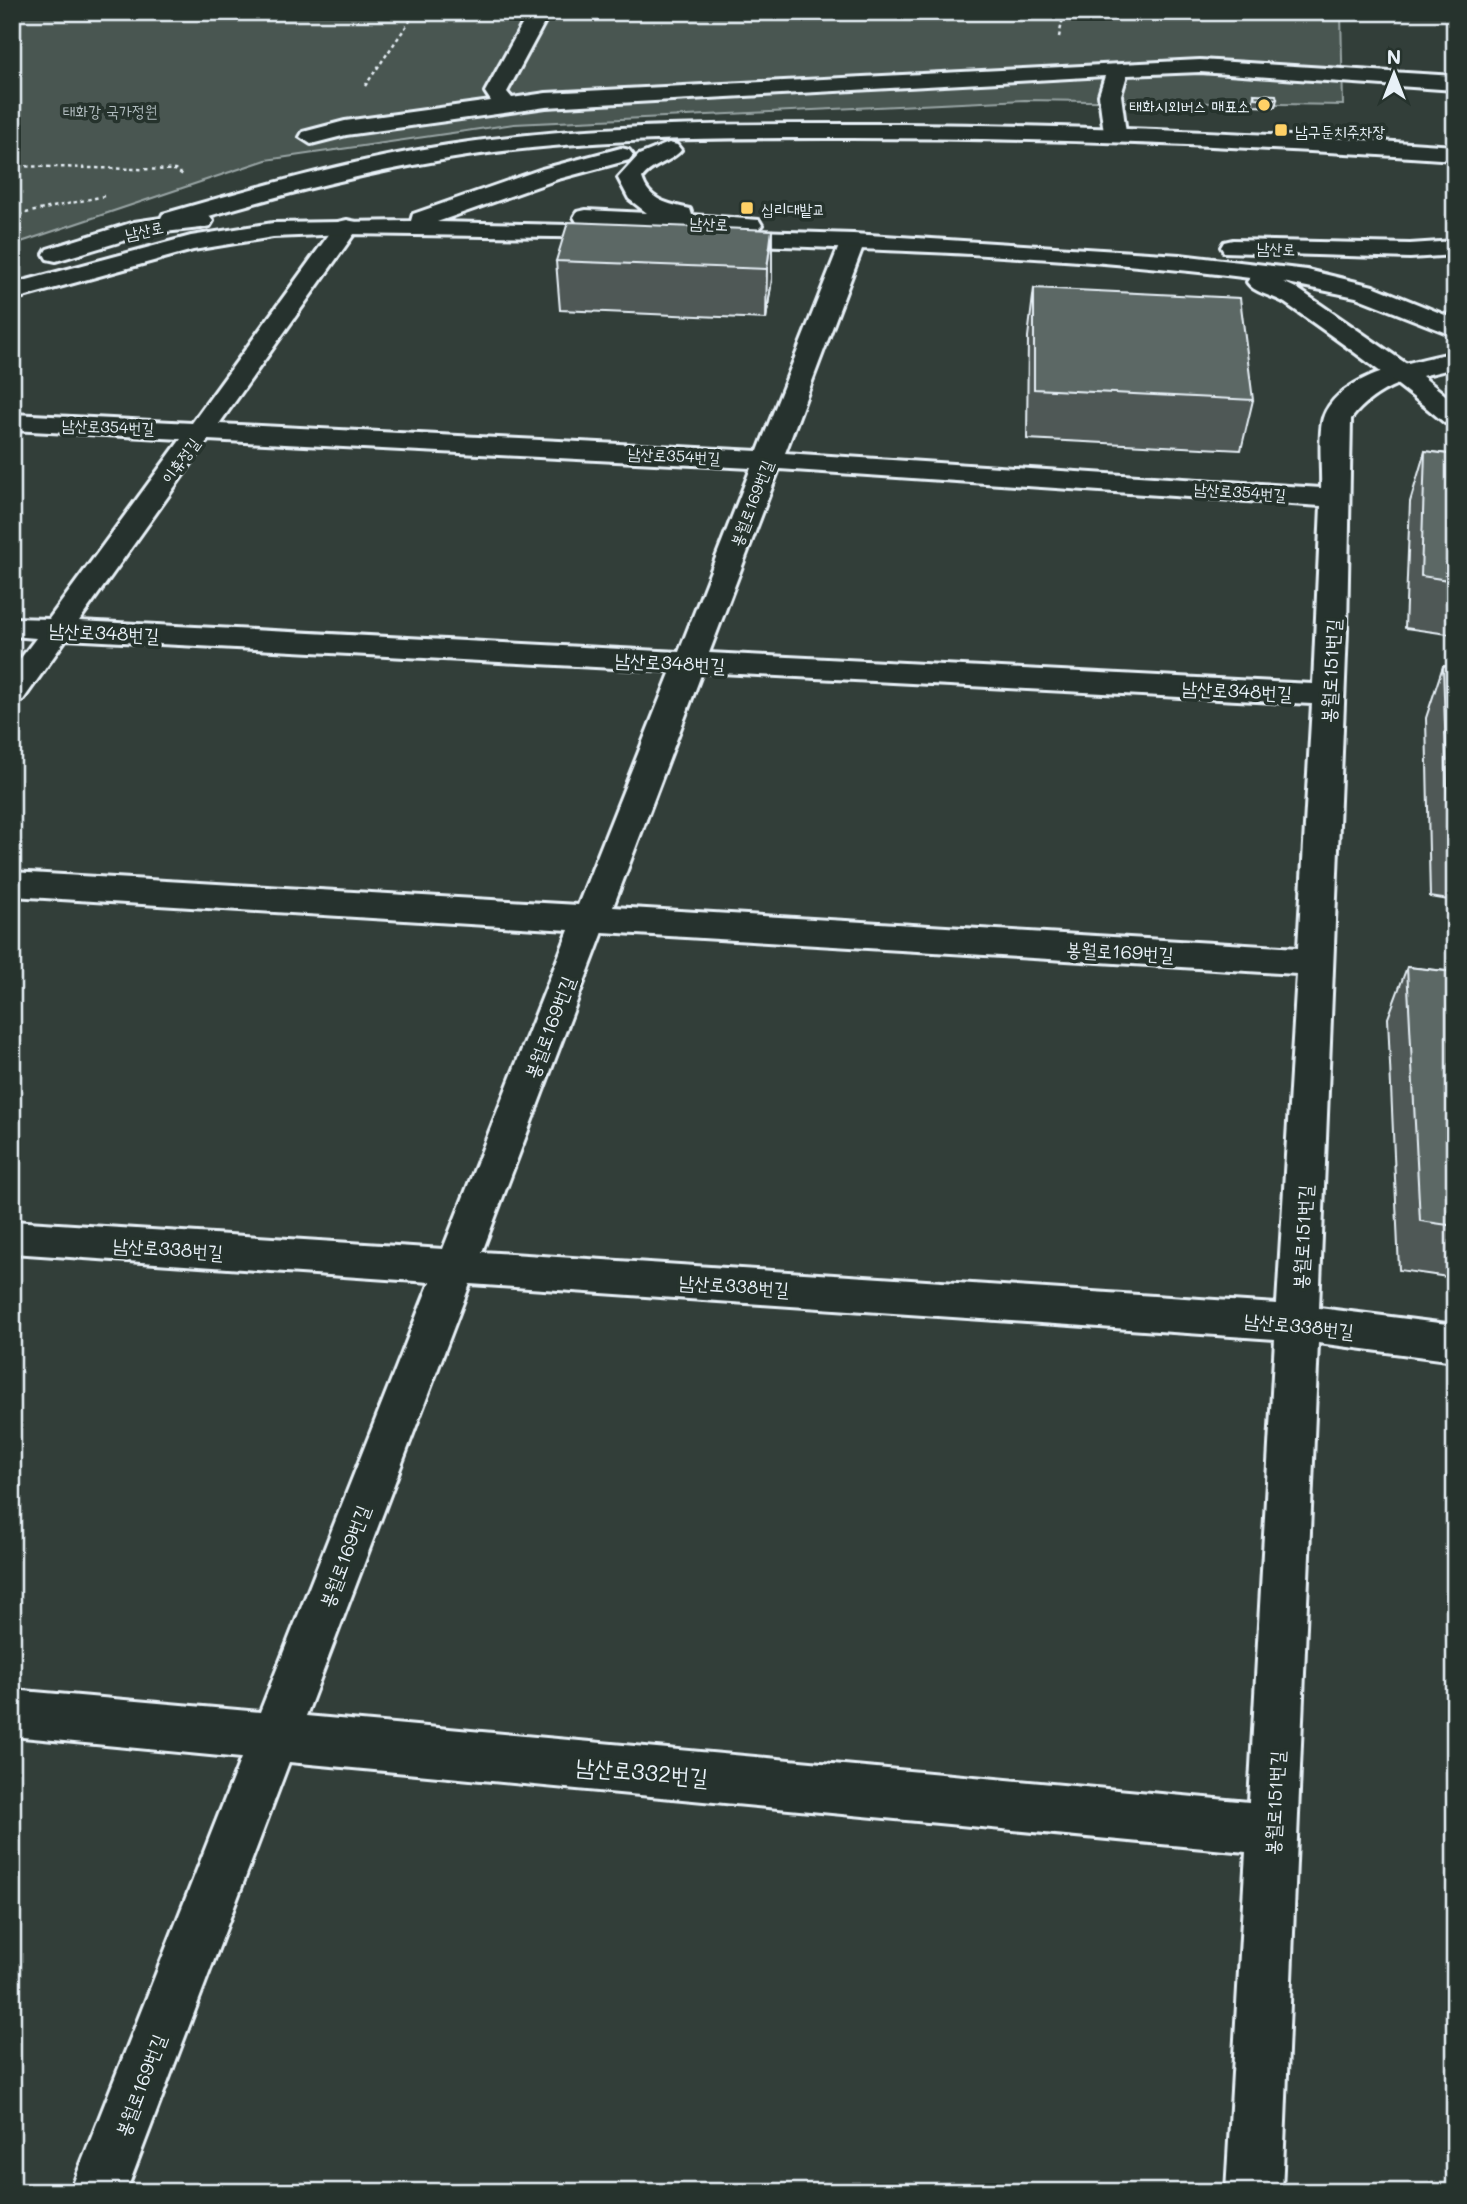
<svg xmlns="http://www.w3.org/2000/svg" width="1467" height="2204" viewBox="0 0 1467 2204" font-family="Mali,'Poor Story',sans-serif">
  <rect width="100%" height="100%" fill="#323e39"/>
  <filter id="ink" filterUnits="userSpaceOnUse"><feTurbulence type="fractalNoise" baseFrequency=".0143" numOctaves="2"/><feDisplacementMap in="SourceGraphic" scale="14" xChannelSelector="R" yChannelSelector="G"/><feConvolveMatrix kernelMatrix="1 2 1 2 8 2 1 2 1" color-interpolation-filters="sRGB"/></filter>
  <g filter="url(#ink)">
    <!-- green -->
    <polygon fill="#495651" stroke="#98a4a4" stroke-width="2" points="12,12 1341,12 1343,105 1025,100 514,124 266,160 12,245"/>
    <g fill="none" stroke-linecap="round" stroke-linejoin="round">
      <defs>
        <g id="minor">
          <polygon points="529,12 550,12 507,92 512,98 546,93 1200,60 1455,76 1455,90 1200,72 1127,75 1121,95 1126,133 1115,140 1104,133 1099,95 1105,76 546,107 346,135 311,144 300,137 303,132 345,121 491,101 485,92"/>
          <path d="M347,220L356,222L359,227L219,424L758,451L841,241L844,236H862L865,241L785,453L1321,488C1322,470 1318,434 1323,418C1338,374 1416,361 1455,352V368C1415,377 1377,385 1351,419L1347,631L1319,1308L1455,1325V1361L1318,1343L1282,2192H1226L1246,1852L289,1762L126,2192H70L241,1758L12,1736V1690L260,1712L430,1282L12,1253V1221L443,1249L569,930L12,896V872L578,905L671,671L66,639L23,700L12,703V670L36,638L12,636V618L49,619L181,439L12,430V414L192,423L338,222ZM208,440L751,468L679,652L79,621ZM779,469L1321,506L1313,684L709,653ZM702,672L1312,704L1298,948L613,907ZM603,932L1297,974L1277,1304L482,1252ZM470,1284L1275,1339L1249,1802L306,1716Z"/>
        </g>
        <g id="major">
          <path d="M904,124C1088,126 1271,133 1455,146V160C1253,146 1052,138 850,138C723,138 593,137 467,156C379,169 294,191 209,216L213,221L210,226L201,228L146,234L56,261L47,259L44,254L47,249L134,222L161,218L163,214C264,185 365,156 469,142C613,122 759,124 904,124Z"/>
          <path d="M669,143L677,145L681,150C672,162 652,164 642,178C649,201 668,204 690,209L692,215L759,220L762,225L756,231L853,234L1180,255L1307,270L1373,286L1455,319V336L1356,297L1283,282L1298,289L1411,367L1455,403V425L1445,423C1394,380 1340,341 1285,303C1273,295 1255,294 1247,282L1250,278C1075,256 898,250 722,244L713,242L710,237L718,231L616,226L625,228L628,233L625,238L347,234L273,237L193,250L12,300V284L191,236L273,223L411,221L413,214L542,169L621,148L629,150L633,155L629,160L558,179L437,222L616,226L577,222L574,217L577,212L586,210L647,213L629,199L618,178L639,155Z"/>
          <polygon points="1233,240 1410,244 1455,241 1455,255 1410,258 1224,252 1221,247 1224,242"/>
        </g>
      </defs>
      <!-- minor casing -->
      <use href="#minor" stroke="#e8f1f8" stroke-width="6"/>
      <!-- major casing -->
      <use href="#major" stroke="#e8f1f8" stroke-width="6"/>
      <!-- path -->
      <g stroke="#e8f1f8" stroke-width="2.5" stroke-dasharray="3.5 3.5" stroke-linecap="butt">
        <polyline points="1059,37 1064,12"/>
        <polyline points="365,86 416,12"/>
        <polyline points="12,166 175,170 185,176"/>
        <polyline points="12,216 104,196"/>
      </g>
      <!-- minor -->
      <use href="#minor" fill="#26332d" fill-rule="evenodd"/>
      <!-- major -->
      <use href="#major" fill="#26332d" fill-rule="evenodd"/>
    </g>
    <!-- wall -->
    <g fill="#4f5957" stroke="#e8f1f8" stroke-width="2">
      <polygon points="1254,94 1277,99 1275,107 1253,106 1253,102"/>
      <polygon points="772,230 772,279 766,319 560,310 556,261"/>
      <polygon points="1034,288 1253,400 1241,450 1027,439 1028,337"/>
      <polygon points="1425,451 1455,455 1455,635 1405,628 1410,502"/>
      <polygon points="1443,666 1455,667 1455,901 1430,897 1426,718"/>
      <polygon points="1407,967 1455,972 1455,1278 1399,1270 1388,1018"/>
    </g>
    <!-- shaded-wall -->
    <polygon fill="#404947" stroke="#e8f1f8" stroke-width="2" points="772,230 772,279 766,319 767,269"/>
    <!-- building -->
    <g fill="#5c6865" stroke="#e8f1f8" stroke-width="2">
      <polygon points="1254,94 1276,95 1277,99 1255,98"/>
      <polygon points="568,222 772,230 767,269 556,261"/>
      <polygon points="1034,288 1240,298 1253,400 1034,389"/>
      <polygon points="1425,451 1455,455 1455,581 1421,576"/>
      <polygon points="1443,666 1455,667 1455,846 1449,846"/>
      <polygon points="1407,967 1455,972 1455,1226 1420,1221"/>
    </g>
  </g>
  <!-- markers -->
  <g fill="#ffd166" stroke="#26332d" stroke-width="2.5">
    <circle cx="1264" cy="105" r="7"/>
    <rect x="1274" y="123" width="14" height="14" rx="3.5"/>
    <rect x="740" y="201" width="14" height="14" rx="3.5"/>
  </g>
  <g text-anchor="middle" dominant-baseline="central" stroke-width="7" stroke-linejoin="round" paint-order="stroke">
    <!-- far-poi labels -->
    <g font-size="16" fill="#e8f1f8" stroke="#26332d" text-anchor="start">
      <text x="1250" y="105" text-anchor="end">태화시외버스 매표소</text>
      <text x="1295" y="130">남구둔치주차장</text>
      <text x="761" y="208">십리대밭교</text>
    </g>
    <!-- far-park labels -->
    <g font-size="16" fill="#b0bbbe" stroke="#26332d">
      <text x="110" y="110">태화강 국가정원</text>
    </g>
    <!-- far-street labels -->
    <g font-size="16" fill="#e8f1f8" stroke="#26332d">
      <text transform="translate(709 223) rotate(3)">남산로</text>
      <text transform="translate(144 230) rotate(-12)">남산로</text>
      <text transform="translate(1276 248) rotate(2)">남산로</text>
      <text transform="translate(108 426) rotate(2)">남산로354번길</text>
      <text transform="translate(674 455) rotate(3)">남산로354번길</text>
      <text transform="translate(180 460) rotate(-54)">이휴정길</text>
      <text transform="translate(1240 491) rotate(4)">남산로354번길</text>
      <text transform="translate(751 503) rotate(-69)">봉월로169번길</text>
    </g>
    <!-- street labels -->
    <g font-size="19" fill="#e8f1f8" stroke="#26332d">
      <text transform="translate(104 632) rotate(3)">남산로348번길</text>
      <text transform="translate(670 662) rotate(3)">남산로348번길</text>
      <text transform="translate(1330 671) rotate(-87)">봉월로151번길</text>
      <text transform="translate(1237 690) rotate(3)">남산로348번길</text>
      <text transform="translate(1120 951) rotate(3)">봉월로169번길</text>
      <text transform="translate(549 1027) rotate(-69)">봉월로169번길</text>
      <text transform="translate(1302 1237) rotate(-87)">봉월로151번길</text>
      <text transform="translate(168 1248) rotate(4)">남산로338번길</text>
      <text transform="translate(734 1285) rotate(4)">남산로338번길</text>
      <text transform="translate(1299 1325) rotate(6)">남산로338번길</text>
      <text transform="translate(344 1556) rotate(-69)">봉월로169번길</text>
      <text transform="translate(1274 1803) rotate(-87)">봉월로151번길</text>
      <text transform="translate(140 2085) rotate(-69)">봉월로169번길</text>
    </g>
    <!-- near-street labels -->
    <g font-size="23" fill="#e8f1f8" stroke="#26332d">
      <text transform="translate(642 1771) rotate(5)">남산로332번길</text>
    </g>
  </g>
  <!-- margin -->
  <rect width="1467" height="2204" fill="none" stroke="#26332d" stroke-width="42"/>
  <rect x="21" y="21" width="1425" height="2162" fill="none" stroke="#e8f1f8" stroke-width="2.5" filter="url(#ink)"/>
  <!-- north arrow -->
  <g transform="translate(1394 74)" stroke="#26332d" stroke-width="5" paint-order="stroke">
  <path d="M0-5L12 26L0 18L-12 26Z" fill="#e8f1f8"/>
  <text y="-10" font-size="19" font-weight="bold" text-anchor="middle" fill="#e8f1f8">N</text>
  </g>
</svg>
